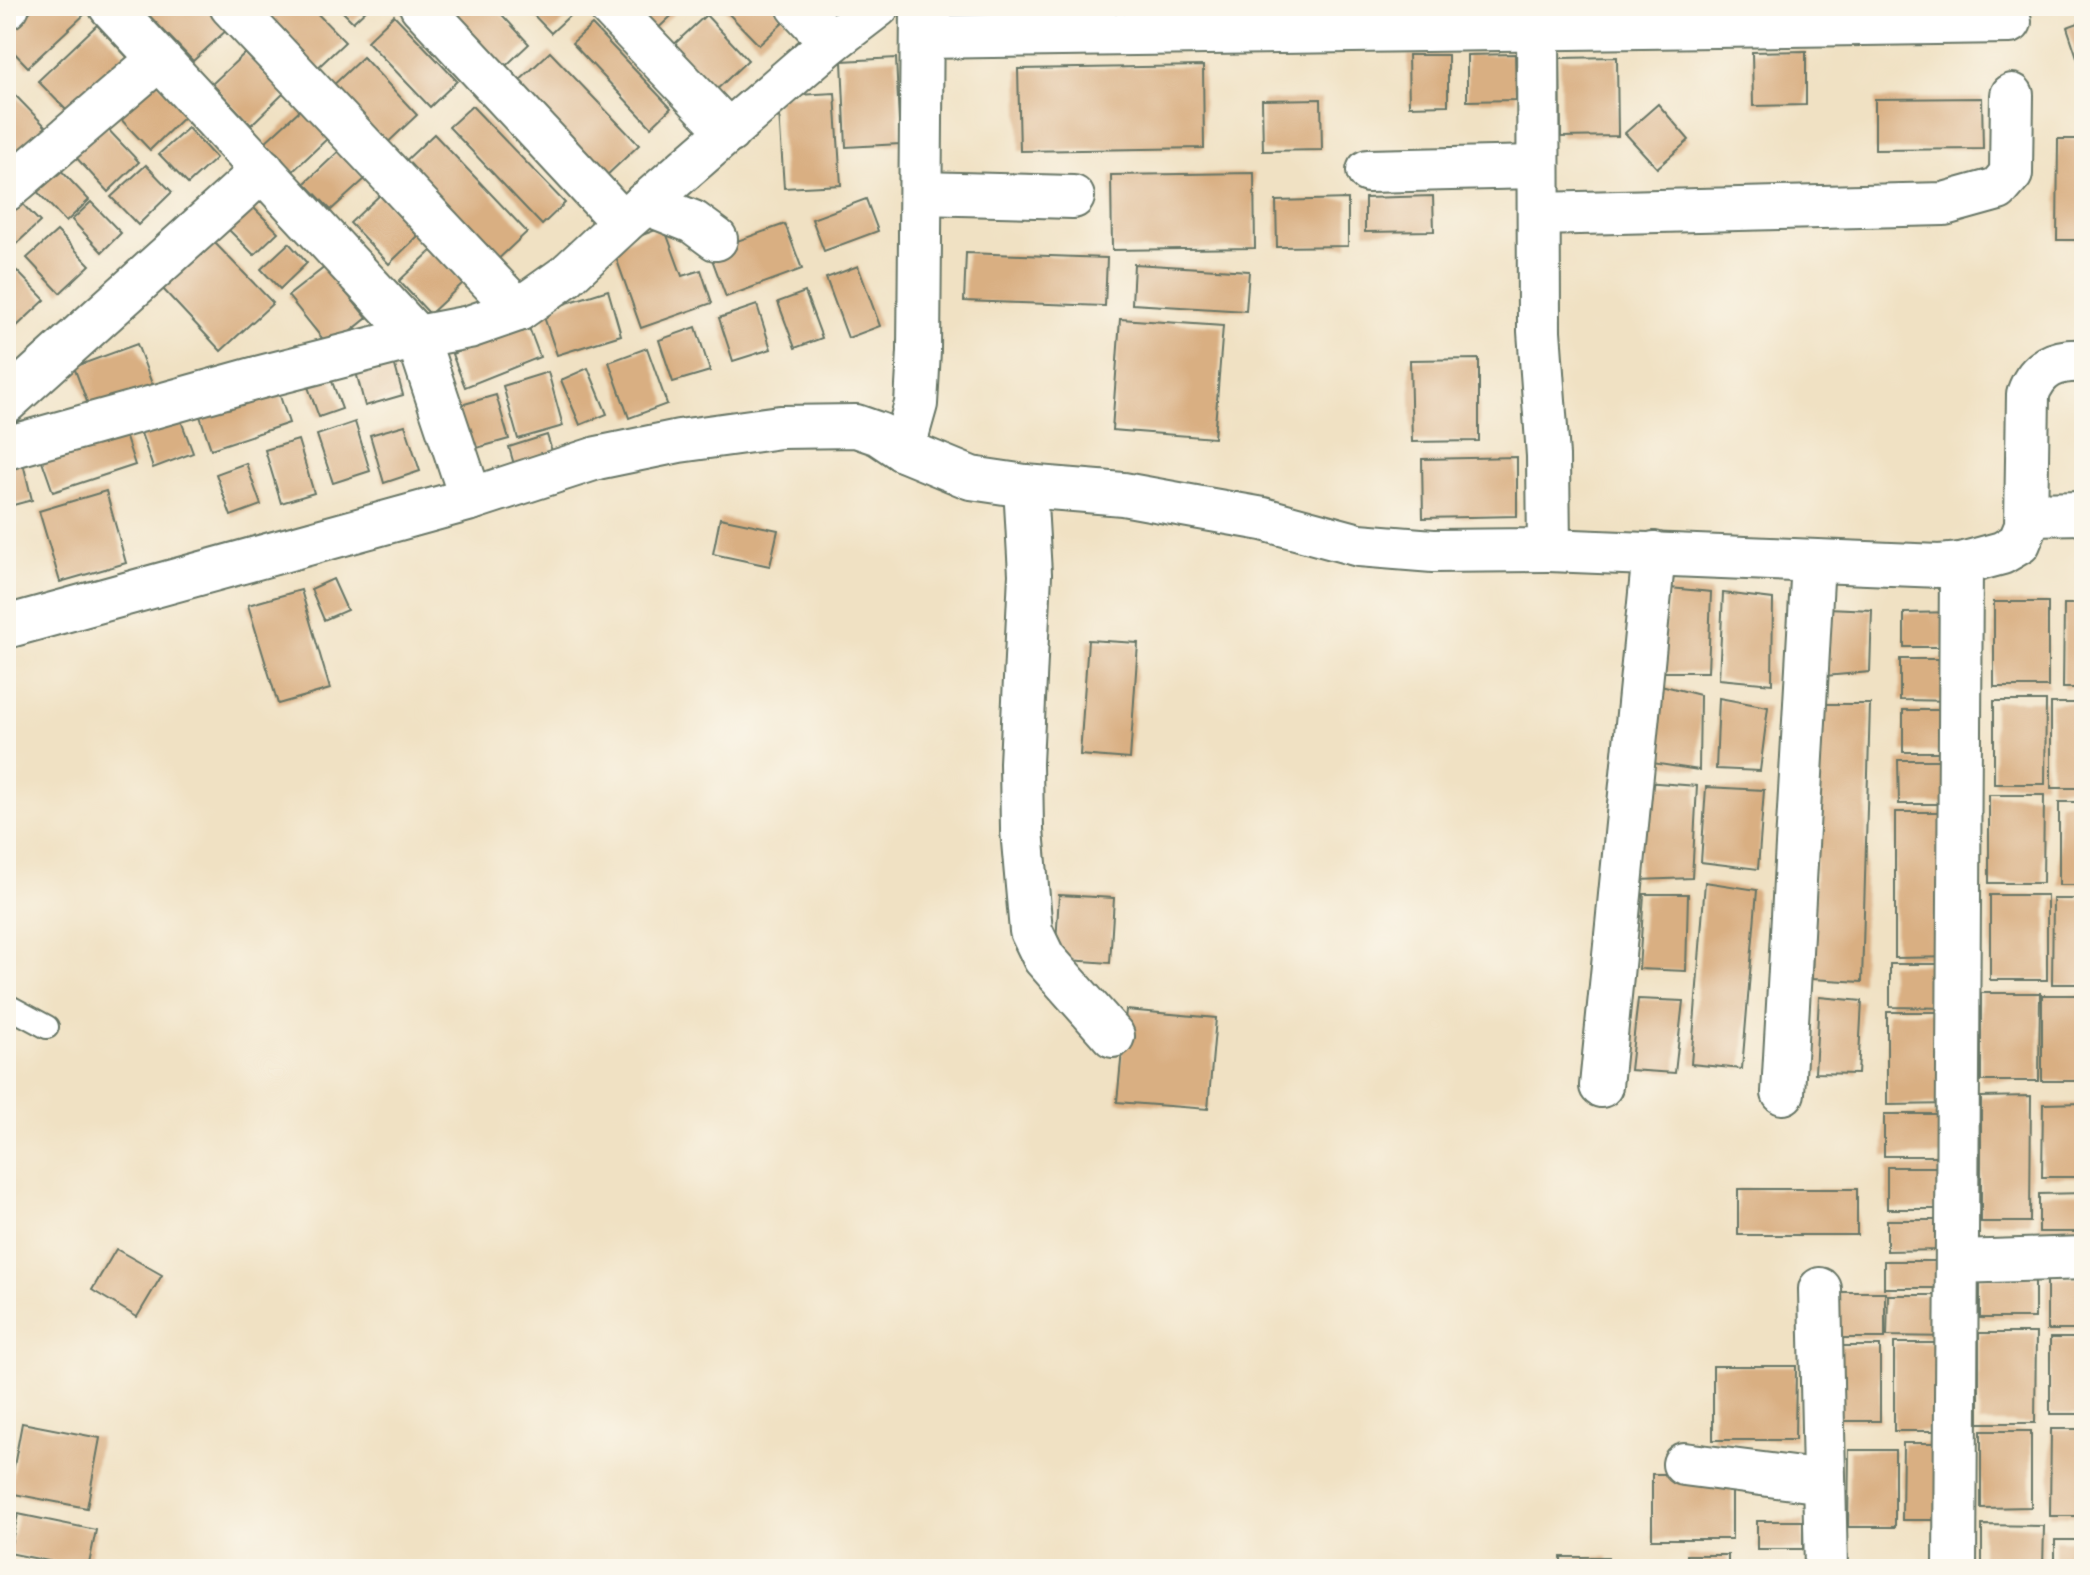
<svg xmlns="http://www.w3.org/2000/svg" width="2090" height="1575" viewBox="0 0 2090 1575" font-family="Vollkorn,serif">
  <rect width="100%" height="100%" fill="#fbf7ec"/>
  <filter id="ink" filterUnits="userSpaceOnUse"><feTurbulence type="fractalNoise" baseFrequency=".0125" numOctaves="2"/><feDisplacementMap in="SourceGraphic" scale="16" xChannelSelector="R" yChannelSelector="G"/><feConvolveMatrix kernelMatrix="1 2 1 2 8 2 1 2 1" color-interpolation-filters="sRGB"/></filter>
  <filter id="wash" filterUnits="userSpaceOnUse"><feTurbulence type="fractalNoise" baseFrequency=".006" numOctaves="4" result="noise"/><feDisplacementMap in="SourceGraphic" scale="32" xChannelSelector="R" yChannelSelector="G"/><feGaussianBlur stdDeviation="1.8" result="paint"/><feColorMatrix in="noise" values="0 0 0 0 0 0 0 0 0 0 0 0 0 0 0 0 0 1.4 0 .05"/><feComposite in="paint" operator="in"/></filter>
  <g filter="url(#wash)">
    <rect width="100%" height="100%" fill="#f0e1c3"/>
    <g id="blocks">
      <!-- building -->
      <g fill="#d9af82">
        <polygon points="36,6 77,6 85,14 28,67 6,44 6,34"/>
        <polygon points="140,6 208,6 229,28 193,61"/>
        <polygon points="283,6 310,6 345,42 312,73 265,23"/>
        <polygon points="337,6 370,6 353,22"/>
        <polygon points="459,6 494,6 529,44 497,74 445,20"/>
        <polygon points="525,6 580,6 551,33"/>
        <polygon points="627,6 682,6 653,33"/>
        <polygon points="721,6 772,6 786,20 759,45"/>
        <rect x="950" y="6" width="38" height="12"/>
        <polygon points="1274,6 1313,6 1313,11 1274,12"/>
        <polygon points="394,15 457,81 430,107 367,41"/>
        <polygon points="706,15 748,60 712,94 669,49"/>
        <polygon points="2084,21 2084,75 2083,75 2067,27"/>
        <polygon points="97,25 129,59 70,114 38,81"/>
        <polygon points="592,25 671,108 651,127 572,43"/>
        <polygon points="1806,51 1806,105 1753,106 1752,52"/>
        <polygon points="550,52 639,145 604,178 515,85"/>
        <polygon points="245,53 284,93 251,125 212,84"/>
        <polygon points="1515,54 1516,100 1467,101 1467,55"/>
        <polygon points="1408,55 1448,55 1448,105 1409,106"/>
        <polygon points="363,57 417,115 381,149 327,91"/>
        <polygon points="1617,57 1618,136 1561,137 1560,58"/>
        <polygon points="896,58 900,144 846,147 842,61"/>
        <polygon points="1203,66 1204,148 1020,151 1018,69"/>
        <polygon points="153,77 187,114 150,150 115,113"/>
        <polygon points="835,93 841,185 784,188 778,96"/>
        <polygon points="14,94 47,128 6,167 6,102"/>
        <polygon points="1982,98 1983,149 1875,150 1875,99"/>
        <polygon points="1321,99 1322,150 1263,151 1262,100"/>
        <polygon points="1658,104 1689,140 1657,168 1625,133"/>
        <polygon points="472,106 565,203 542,225 449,127"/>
        <polygon points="302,108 329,137 292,172 264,143"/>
        <polygon points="104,125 139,162 108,192 73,154"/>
        <polygon points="188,128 216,158 188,184 159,154"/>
        <polygon points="434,134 527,232 493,264 400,166"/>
        <polygon points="2058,139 2084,139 2084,240 2057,240"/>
        <polygon points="339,151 365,179 331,210 305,183"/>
        <polygon points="54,163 89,200 66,222 31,185"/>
        <polygon points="146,165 172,192 138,225 111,197"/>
        <polygon points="1254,173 1255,248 1112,250 1111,175"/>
        <polygon points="10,191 40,222 16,244 6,234 6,195"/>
        <polygon points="380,195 418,236 389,264 350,223"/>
        <polygon points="1433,196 1434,231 1365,232 1365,198"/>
        <polygon points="866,199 878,231 824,251 812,219"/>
        <polygon points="1348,199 1348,246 1277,247 1276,201"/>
        <polygon points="91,202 121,233 102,252 72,220"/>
        <polygon points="252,206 278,232 254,255 228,229"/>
        <polygon points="785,224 802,269 726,297 709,251"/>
        <polygon points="664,227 682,276 701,270 712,303 641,328 612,246"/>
        <polygon points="57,231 90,265 60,293 27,258"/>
        <polygon points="213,241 273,303 221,351 162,288"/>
        <polygon points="289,243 307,263 280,289 261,269"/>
        <polygon points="432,250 463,283 430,314 399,281"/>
        <polygon points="966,253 1107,258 1105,306 964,301"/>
        <polygon points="1134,264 1249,271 1246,311 1132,304"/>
        <polygon points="858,266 880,326 848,338 826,278"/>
        <polygon points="325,267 367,318 330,348 288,296"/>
        <polygon points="17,271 45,300 17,326 6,314 6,281"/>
        <polygon points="608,290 621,335 557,355 542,311"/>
        <polygon points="805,292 822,338 795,348 778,302"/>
        <polygon points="757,305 771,349 733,361 719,318"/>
        <polygon points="1120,319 1223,326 1214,438 1112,430"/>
        <polygon points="528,325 540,357 465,387 452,354"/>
        <polygon points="696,327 710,371 673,382 659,340"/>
        <polygon points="137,344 155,392 92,415 74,367"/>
        <polygon points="647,348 667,404 629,418 609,362"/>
        <polygon points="1479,359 1479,441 1412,442 1410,360"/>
        <polygon points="394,362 403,395 365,406 356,372"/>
        <polygon points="588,368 607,414 580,425 561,380"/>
        <polygon points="548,372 563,426 518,439 503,386"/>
        <polygon points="330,376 342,409 319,417 307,384"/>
        <polygon points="277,387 289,423 211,449 199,413"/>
        <polygon points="496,395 509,439 466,451 454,407"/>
        <polygon points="180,418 193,453 153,468 141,433"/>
        <polygon points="355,422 370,471 333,483 317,435"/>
        <polygon points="405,425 420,471 384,483 370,435"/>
        <polygon points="123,429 135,465 53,492 40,455"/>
        <polygon points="547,435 556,464 517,475 509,447"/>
        <polygon points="298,440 314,493 281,503 265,450"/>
        <polygon points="1517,457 1517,516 1423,518 1422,459"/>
        <polygon points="22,459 32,500 6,507 6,464"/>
        <polygon points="246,463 261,505 231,516 216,474"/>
        <polygon points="106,491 126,563 60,582 39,511"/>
        <polygon points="720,518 778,530 770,566 713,554"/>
        <polygon points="2084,536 2084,573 2077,573 2077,537"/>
        <polygon points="333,579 347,610 324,620 311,589"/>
        <polygon points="1670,588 1711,592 1708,672 1660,672"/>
        <polygon points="301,590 330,689 278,704 248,605"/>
        <polygon points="1723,593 1773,599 1772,684 1719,679"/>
        <rect x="1994" y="602" width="54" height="85"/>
        <polygon points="2064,604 2084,604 2084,688 2063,688"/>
        <polygon points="1827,608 1872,610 1870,672 1825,676"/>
        <polygon points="1960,612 1960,647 1904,647 1904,613"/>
        <polygon points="1088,640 1138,643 1130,759 1080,755"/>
        <polygon points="1900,659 1958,659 1958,701 1900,700"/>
        <polygon points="1653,683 1700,695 1699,770 1652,763"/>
        <polygon points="1719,698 1768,707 1760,771 1716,769"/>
        <polygon points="1994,701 2046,701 2045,784 1994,784"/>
        <rect x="2051" y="703" width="33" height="85"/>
        <polygon points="1820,704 1870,704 1862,982 1812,979"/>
        <rect x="1903" y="710" width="54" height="42"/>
        <polygon points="1898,760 1957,760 1956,804 1899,804"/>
        <polygon points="1644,782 1697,786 1692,878 1638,880"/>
        <polygon points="1706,787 1764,790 1758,869 1701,862"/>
        <polygon points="1989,795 2044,795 2043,883 1989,883"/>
        <rect x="2059" y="802" width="25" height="83"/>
        <polygon points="1895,812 1958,812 1957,957 1895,958"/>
        <polygon points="1705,882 1757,890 1742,1069 1691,1064"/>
        <polygon points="1644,894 1688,894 1686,971 1639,969"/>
        <polygon points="1059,895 1114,898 1110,963 1055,959"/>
        <rect x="1990" y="895" width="57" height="85"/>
        <polygon points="2053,899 2084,899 2084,984 2052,984"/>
        <polygon points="1890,964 1954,964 1954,1008 1890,1007"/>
        <polygon points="1981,993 2040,993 2039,1081 1981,1081"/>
        <rect x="2042" y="995" width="42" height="86"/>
        <polygon points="1819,997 1862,1001 1858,1074 1815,1073"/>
        <polygon points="1638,999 1683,1001 1675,1073 1630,1070"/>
        <polygon points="1126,1010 1216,1018 1208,1109 1117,1102"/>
        <polygon points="1887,1012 1955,1012 1954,1104 1887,1105"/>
        <polygon points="2031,1096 2030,1222 1981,1222 1981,1097"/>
        <polygon points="2084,1103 2084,1177 2042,1177 2043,1104"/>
        <rect x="1884" y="1114" width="64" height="42"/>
        <rect x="1887" y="1167" width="59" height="42"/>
        <rect x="1738" y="1189" width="119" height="46"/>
        <polygon points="2084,1193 2084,1232 2039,1232 2039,1194"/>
        <polygon points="1887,1220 1941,1220 1941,1250 1887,1251"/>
        <polygon points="116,1249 162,1275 137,1317 92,1290"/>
        <polygon points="1884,1261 1950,1261 1951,1288 1884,1288"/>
        <rect x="1980" y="1277" width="55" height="41"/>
        <rect x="2047" y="1278" width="37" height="52"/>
        <rect x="1825" y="1292" width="60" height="46"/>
        <polygon points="1888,1295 1953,1295 1953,1337 1887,1336"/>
        <polygon points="1979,1333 2036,1333 2035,1423 1979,1423"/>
        <rect x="2050" y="1338" width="34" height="76"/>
        <polygon points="1894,1343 1950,1343 1949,1431 1894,1431"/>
        <rect x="1834" y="1346" width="46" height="75"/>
        <polygon points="1713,1366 1796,1366 1795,1440 1713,1440"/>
        <polygon points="22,1423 100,1438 87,1508 9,1493"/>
        <polygon points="2051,1429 2084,1429 2084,1516 2050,1516"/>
        <polygon points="1981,1431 2031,1431 2031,1507 1981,1508"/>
        <polygon points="1903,1443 1946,1443 1945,1520 1902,1520"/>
        <polygon points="1849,1450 1895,1450 1895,1527 1848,1527"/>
        <rect x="1652" y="1474" width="80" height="65"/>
        <polygon points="18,1514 96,1530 88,1569 9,1553"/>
        <rect x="1757" y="1521" width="46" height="28"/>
        <polygon points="1982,1525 2044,1526 2043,1569 1982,1569"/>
        <rect x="2055" y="1540" width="29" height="29"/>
        <rect x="1687" y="1555" width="41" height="14"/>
        <polygon points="1561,1557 1608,1557 1607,1569 1561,1569"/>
        <rect x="1855" y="1566" width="54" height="3"/>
      </g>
    </g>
  </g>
  <g filter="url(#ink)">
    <use href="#blocks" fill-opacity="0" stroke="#687666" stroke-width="2"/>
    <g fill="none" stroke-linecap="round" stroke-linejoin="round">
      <defs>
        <polyline id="service" points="6,1005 47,1027"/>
        <g id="minor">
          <polyline points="110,6 417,337 471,499"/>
          <polyline points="231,6 518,310"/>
          <polyline points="421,6 623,223"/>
          <polyline points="609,6 729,132"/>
          <polyline points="798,6 831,42"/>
          <polyline points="6,8 8,6"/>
          <polyline points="922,37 2010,22"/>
          <polyline points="1368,171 1538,167"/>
          <polyline points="6,190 159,59"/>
          <polyline points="921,193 1073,197"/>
          <polyline points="645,203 693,222 716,239"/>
          <polyline points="1539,214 1944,204 1998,189 2011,174 2012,95"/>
          <polyline points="6,402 263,170"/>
          <polyline points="6,448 257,378 417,337 469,327 518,310 566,276 623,223 831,42 878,6"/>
          <polyline points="903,450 971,478 1025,486 1123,494 1195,507 1263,519 1359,545 1433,551 1549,550 1548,456 1539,331 1538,6"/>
          <polyline points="1025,486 1030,574 1021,763 1022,830 1031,931 1044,958 1113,1036"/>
          <polyline points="2028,514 2084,513"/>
          <path d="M1549,550L1940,566L1961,564L2002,553L2019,543L2026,526L2028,394C2037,368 2056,359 2084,361"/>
          <polyline points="6,627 471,499 597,458 679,441 780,427 856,426 879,434 903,450 916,404 919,351 922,6"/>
          <polyline points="1601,1086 1654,553"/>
          <polyline points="1783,1093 1813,562"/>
          <polyline points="1959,1262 2084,1258"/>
          <polyline points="1820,1289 1826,1569"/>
          <polyline points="1684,1464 1824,1482"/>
          <polyline points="1955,1569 1961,564"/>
        </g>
      </defs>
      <!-- service casing -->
      <use href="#service" stroke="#687666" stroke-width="26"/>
      <!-- minor casing -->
      <use href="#minor" stroke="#687666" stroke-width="46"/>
      <!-- service -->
      <use href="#service" stroke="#fff" stroke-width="22"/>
      <!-- minor -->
      <use href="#minor" stroke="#fff" stroke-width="42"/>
    </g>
  </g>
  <!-- margin -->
  <rect width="2090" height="1575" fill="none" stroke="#fbf7ec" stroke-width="32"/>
</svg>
